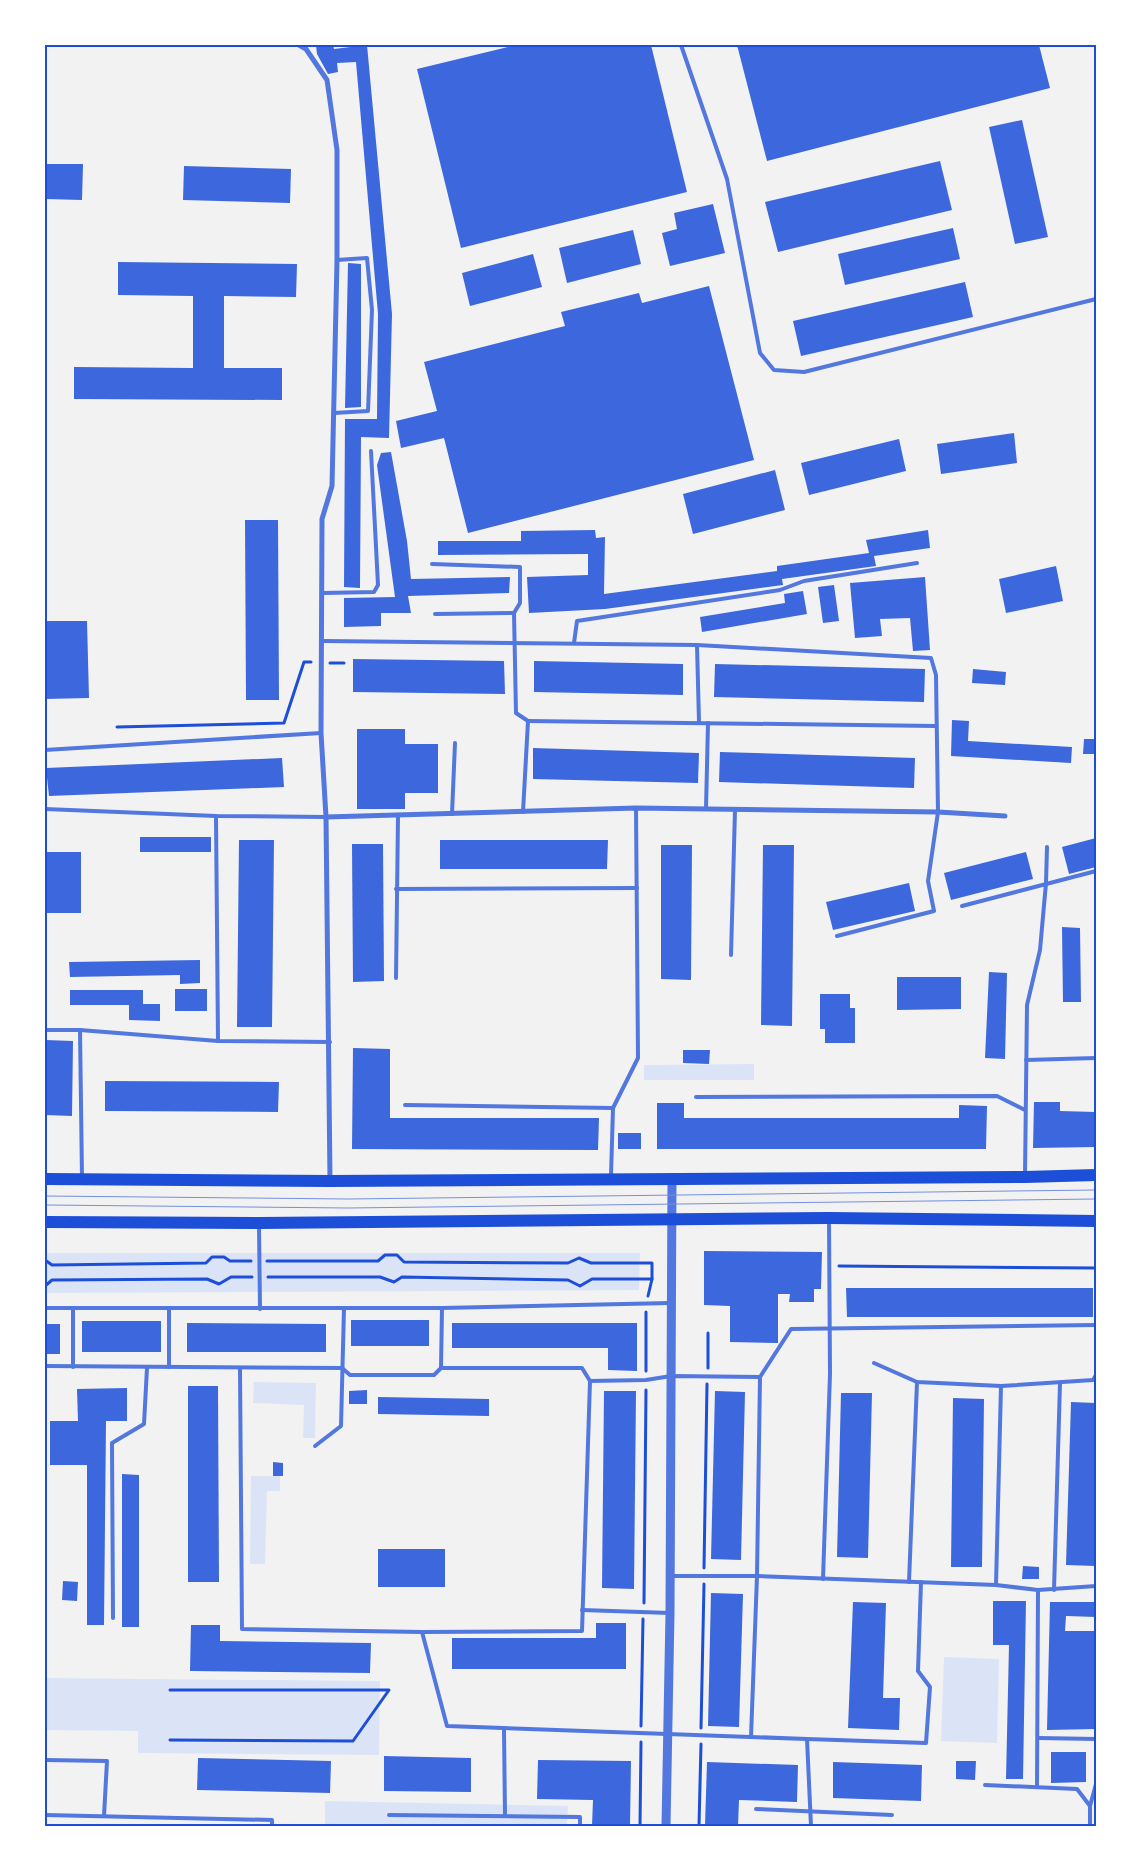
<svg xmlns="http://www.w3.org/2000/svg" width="1141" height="1871" viewBox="0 0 1141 1871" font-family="Lora,serif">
  <rect width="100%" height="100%" fill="#f2f2f2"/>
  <!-- green -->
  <g fill="#dbe4f7">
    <polygon points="754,1064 754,1080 644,1080 644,1065"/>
    <polygon points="45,1253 640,1253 639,1290 45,1293"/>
    <polygon points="254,1382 316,1383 315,1438 303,1438 304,1405 253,1403"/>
    <polygon points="251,1476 280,1476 280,1491 267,1491 265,1564 250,1564"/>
    <polygon points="944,1657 999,1659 997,1743 941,1741"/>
    <polygon points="45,1678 380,1681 379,1755 138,1753 138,1731 45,1730"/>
    <polygon points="325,1801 568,1806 567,1826 325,1826"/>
  </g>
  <!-- building -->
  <g fill="#3d67dc">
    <polygon points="316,45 333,45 334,49 367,45 392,314 389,438 361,437 360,588 344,587 345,419 377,419 378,314 356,62 337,63 338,72 328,74 317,54"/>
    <polygon points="516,45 651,45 687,192 461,248 417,69"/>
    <polygon points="737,45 1039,45 1050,88 767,161"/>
    <polygon points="1022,120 1048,237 1015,244 989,127"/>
    <polygon points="940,161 952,210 778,252 765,202"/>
    <polygon points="45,164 83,164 82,200 45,199"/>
    <polygon points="184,166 291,169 290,203 183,200"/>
    <polygon points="713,204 725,253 670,266 662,233 677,229 674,213"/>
    <polygon points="953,228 960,259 845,285 838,254"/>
    <polygon points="633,230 641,264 567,283 559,248"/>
    <polygon points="533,254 542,287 470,306 462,273"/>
    <polygon points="118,262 297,264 296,297 224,296 224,368 282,368 282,400 74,399 74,367 193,368 193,296 118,295"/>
    <polygon points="348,263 361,264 361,407 345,408"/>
    <polygon points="965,282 973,317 801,356 793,321"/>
    <polygon points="709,286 754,460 468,533 444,438 401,448 396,421 437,411 424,362 565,326 561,312 639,293 642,303"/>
    <polygon points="1014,433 1017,463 941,474 937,444"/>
    <polygon points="899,439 906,471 809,495 801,463"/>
    <polygon points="391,452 407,541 411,579 510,577 509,593 408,596 411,613 381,613 381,626 344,627 344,598 395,597 377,465 381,453"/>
    <polygon points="775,470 785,510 693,534 683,494"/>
    <polygon points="245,520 278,520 279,700 246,700"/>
    <polygon points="595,530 596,538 605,537 604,594 777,571 777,566 869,553 866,540 928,530 930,548 874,556 876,566 782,579 783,585 605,609 529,613 527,577 588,575 588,554 438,555 438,541 521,541 521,531"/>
    <polygon points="1056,566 1063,601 1006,613 999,579"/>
    <polygon points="925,577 930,650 913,651 910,618 880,619 882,636 855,638 850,583"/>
    <polygon points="834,585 839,621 823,623 818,587"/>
    <polygon points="803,591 807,614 702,632 700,617 785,603 784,594"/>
    <polygon points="45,621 87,621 89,698 45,699"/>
    <polygon points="353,659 504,661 505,694 353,692"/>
    <polygon points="534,661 683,664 683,695 534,692"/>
    <polygon points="715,664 925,669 924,702 714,697"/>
    <polygon points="973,669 1006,672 1005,685 972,683"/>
    <polygon points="952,720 969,721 968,741 1072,747 1071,763 951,756"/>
    <polygon points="357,729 405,729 405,744 438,744 438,793 405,793 405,809 357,809"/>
    <polygon points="1084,739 1096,739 1096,754 1083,754"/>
    <polygon points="533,748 699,753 698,783 533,779"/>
    <polygon points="720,752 915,758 914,788 719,782"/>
    <polygon points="282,758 284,787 49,796 46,768"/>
    <rect x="140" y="837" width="71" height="15"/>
    <polygon points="1096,838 1096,867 1069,874 1062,847"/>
    <polygon points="239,840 274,840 272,1027 237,1027"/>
    <polygon points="440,840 608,840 607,869 440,869"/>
    <polygon points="352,844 383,844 384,981 353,982"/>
    <polygon points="661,845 692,845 691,980 661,979"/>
    <polygon points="763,845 794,845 792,1026 761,1025"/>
    <polygon points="45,852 81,852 81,913 47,913 47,920 45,920"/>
    <polygon points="1026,852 1033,879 951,900 944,873"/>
    <polygon points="909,883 915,911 833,930 826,902"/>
    <polygon points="1062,927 1080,928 1081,1002 1063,1002"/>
    <polygon points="200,960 200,983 180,984 180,975 70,977 69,962"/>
    <polygon points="989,972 1007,973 1005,1059 985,1058"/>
    <polygon points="897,977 961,977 961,1009 897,1010"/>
    <rect x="175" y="989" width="32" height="22"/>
    <polygon points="70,990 143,990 143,1004 160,1004 160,1021 129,1020 129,1005 70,1005"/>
    <polygon points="820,994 850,994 850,1008 855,1008 855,1043 825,1043 825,1029 820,1029"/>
    <polygon points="45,1040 73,1041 72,1116 45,1115"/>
    <polygon points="353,1048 390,1049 390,1118 599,1118 598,1150 352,1149"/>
    <polygon points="683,1050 710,1050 709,1064 683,1063"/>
    <polygon points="105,1081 279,1082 278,1112 105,1111"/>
    <polygon points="1034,1102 1060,1102 1060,1111 1096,1112 1096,1147 1033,1148"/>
    <polygon points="657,1103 684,1103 684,1118 959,1118 959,1105 987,1106 986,1149 657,1149"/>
    <rect x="618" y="1133" width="23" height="16"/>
    <polygon points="704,1251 822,1252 821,1289 814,1289 814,1302 789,1302 790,1294 778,1294 778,1343 730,1342 730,1306 704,1305"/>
    <polygon points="846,1288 1093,1288 1093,1317 847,1317"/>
    <rect x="351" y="1320" width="78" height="26"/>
    <rect x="82" y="1321" width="79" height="31"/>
    <polygon points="187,1323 326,1324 326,1352 187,1352"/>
    <polygon points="452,1323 637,1323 637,1371 608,1370 608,1348 452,1348"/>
    <rect x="45" y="1324" width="15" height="30"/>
    <polygon points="188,1386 218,1386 219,1582 188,1582"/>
    <polygon points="127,1388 127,1421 106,1421 104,1625 87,1625 87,1465 50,1465 50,1421 78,1421 77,1389"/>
    <polygon points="367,1390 367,1404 349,1404 349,1391"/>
    <polygon points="604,1391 636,1391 634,1589 602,1588"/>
    <polygon points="715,1391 745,1392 741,1560 711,1559"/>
    <polygon points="841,1393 872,1393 868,1558 837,1557"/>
    <polygon points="378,1397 489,1399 489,1416 378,1414"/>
    <polygon points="953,1398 984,1399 982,1567 951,1567"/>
    <polygon points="1071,1402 1096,1403 1096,1566 1066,1565"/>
    <polygon points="273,1462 283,1463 283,1476 273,1476"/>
    <polygon points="122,1474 139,1475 139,1627 122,1627"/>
    <rect x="378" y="1549" width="67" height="38"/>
    <polygon points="1023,1566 1039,1567 1039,1579 1022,1579"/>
    <polygon points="63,1581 78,1582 77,1601 62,1600"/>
    <polygon points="711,1593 743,1594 739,1727 708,1726"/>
    <polygon points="993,1601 1026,1601 1023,1779 1006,1779 1009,1645 993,1645"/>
    <polygon points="853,1602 886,1603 883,1698 900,1698 899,1730 848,1728"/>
    <polygon points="1050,1602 1096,1602 1096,1617 1066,1616 1065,1631 1096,1631 1096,1729 1047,1730"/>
    <polygon points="596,1623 626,1623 626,1669 452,1669 452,1638 596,1638"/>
    <polygon points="191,1625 220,1625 220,1641 371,1643 370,1673 190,1671"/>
    <polygon points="1051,1752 1086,1752 1086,1782 1051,1783"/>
    <polygon points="384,1756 471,1758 471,1792 384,1791"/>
    <polygon points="198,1758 331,1761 330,1793 197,1790"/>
    <polygon points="538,1760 631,1761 630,1826 592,1826 593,1800 537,1799"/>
    <polygon points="956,1761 976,1761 975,1780 956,1779"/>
    <polygon points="707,1762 798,1765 797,1802 739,1800 738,1826 705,1826"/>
    <polygon points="833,1762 922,1765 921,1801 833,1798"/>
  </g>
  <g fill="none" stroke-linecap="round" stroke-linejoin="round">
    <!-- path -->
    <g stroke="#1d4ed8" stroke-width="3">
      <polyline points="330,663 344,663"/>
      <polyline points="117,727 284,723 304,662 311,662"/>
      <polyline points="45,1260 52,1265 206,1263 212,1257 224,1257 230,1261 251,1261"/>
      <polyline points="267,1261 378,1261 385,1255 397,1255 404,1262 568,1263 579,1258 591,1263 652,1263 652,1279 592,1279 580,1286 568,1280 402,1277 394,1282 380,1277 268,1277"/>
      <polyline points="839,1266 1096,1268"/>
      <polyline points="45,1286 52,1280 207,1279 219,1284 231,1277 252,1277"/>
      <polyline points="648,1296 652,1279"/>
      <polyline points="708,1368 708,1333"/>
      <polyline points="646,1371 646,1312"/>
      <polyline points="704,1568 707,1384"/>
      <polyline points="644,1603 646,1390"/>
      <polyline points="170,1690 389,1690 353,1741 170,1740"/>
      <polyline points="641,1726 643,1619"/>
      <polyline points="701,1728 704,1584"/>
      <polyline points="640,1826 641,1742"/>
      <polyline points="699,1826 701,1744"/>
    </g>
    <!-- service -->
    <g stroke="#5277de" stroke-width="4">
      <polyline points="681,45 727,179 760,353 774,370 804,372 1096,299"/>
      <polyline points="334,413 368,411 372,310 367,258 337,260"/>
      <polyline points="432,564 520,567 520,603 514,613"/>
      <polyline points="323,593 374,592 378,585 371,451"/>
      <polyline points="435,614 514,613 516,713 528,721 523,812"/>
      <polyline points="323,641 697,645 931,658 936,675 938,812 928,881 934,911 837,936"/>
      <polyline points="574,643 577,621 780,590 804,581 917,563"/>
      <polyline points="697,645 699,722"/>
      <polyline points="528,721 936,726"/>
      <polyline points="45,750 321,733"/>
      <polyline points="45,809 216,816 326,817"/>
      <polyline points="706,809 708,723"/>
      <polyline points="452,814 455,743"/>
      <polyline points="216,816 218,1041"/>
      <polyline points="396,889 637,888"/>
      <polyline points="962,906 1096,871"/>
      <polyline points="731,955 735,810"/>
      <polyline points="396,978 398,816"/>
      <polyline points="45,1030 80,1030 218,1041 330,1042"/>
      <polyline points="80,1030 82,1178"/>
      <polyline points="1026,1060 1096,1058"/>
      <polyline points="696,1097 997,1096 1025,1110"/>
      <polyline points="405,1105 613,1108"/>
      <polyline points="611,1176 613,1108 638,1058 636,808"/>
      <polyline points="1025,1176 1027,1005 1040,950 1046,883 1047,847"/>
      <polyline points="259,1226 260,1309"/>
      <polyline points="45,1308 442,1308 670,1303"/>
      <polyline points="169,1308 169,1367"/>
      <polyline points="874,1363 917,1382 1001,1386 1093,1380 1096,1375"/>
      <polyline points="45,1366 342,1368 350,1375 434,1375 441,1368 582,1368 590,1381 646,1380 671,1376 760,1377 791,1329 1096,1325"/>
      <polyline points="73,1367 73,1308"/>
      <polyline points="240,1368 242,1629 422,1632 582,1631 590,1381"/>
      <polyline points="441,1368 442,1308"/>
      <polyline points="315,1446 341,1426 344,1308"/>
      <polyline points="670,1576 757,1576 996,1585 1038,1590 1096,1586"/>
      <polyline points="823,1579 830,1374 829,1220"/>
      <polyline points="909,1582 917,1382"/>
      <polyline points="996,1585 1001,1386"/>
      <polyline points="1054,1590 1060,1383"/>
      <polyline points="582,1610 670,1613"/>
      <polyline points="113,1618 112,1443 144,1424 147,1368"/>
      <polyline points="422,1632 447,1726 807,1739 811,1826"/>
      <polyline points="504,1729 505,1816"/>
      <polyline points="751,1737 757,1576 760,1377"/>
      <polyline points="1038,1738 1096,1739"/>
      <polyline points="807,1739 926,1743 930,1687 918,1671 921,1582"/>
      <polyline points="45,1760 107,1761 104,1816"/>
      <polyline points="985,1785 1077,1789 1090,1806"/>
      <polyline points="1037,1787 1038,1590"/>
      <polyline points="756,1809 892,1815"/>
      <polyline points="45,1815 272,1820 272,1826"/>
      <polyline points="389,1815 580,1817 580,1826"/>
      <polyline points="1090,1826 1090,1806 1096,1784"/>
    </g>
    <!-- minor -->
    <g stroke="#5277de" stroke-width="5">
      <polyline points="299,45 306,49 327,80 337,150 337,260 332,486 322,519 321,733 326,817 330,1180"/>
      <polyline points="326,817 636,808 938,812 1005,816"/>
    </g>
    <!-- tertiary -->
    <polyline stroke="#5277de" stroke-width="9" points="666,1826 670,1613 672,1178"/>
    <!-- trunk -->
    <g stroke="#1d4ed8" stroke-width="12">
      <polyline points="45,1179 330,1181 1025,1177 1096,1175"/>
      <polyline points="45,1222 259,1223 829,1218 1096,1221"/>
    </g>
    <!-- tram -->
    <g stroke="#7290e2" stroke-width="1">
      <polyline points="45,1196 348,1199 1096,1190"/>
      <polyline points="45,1205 348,1208 1096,1199"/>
    </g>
  </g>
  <!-- border -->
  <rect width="1141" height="1871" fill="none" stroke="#ffffff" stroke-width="92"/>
  <rect x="46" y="46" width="1049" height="1779" fill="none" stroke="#1d4ed8" stroke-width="2"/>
</svg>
